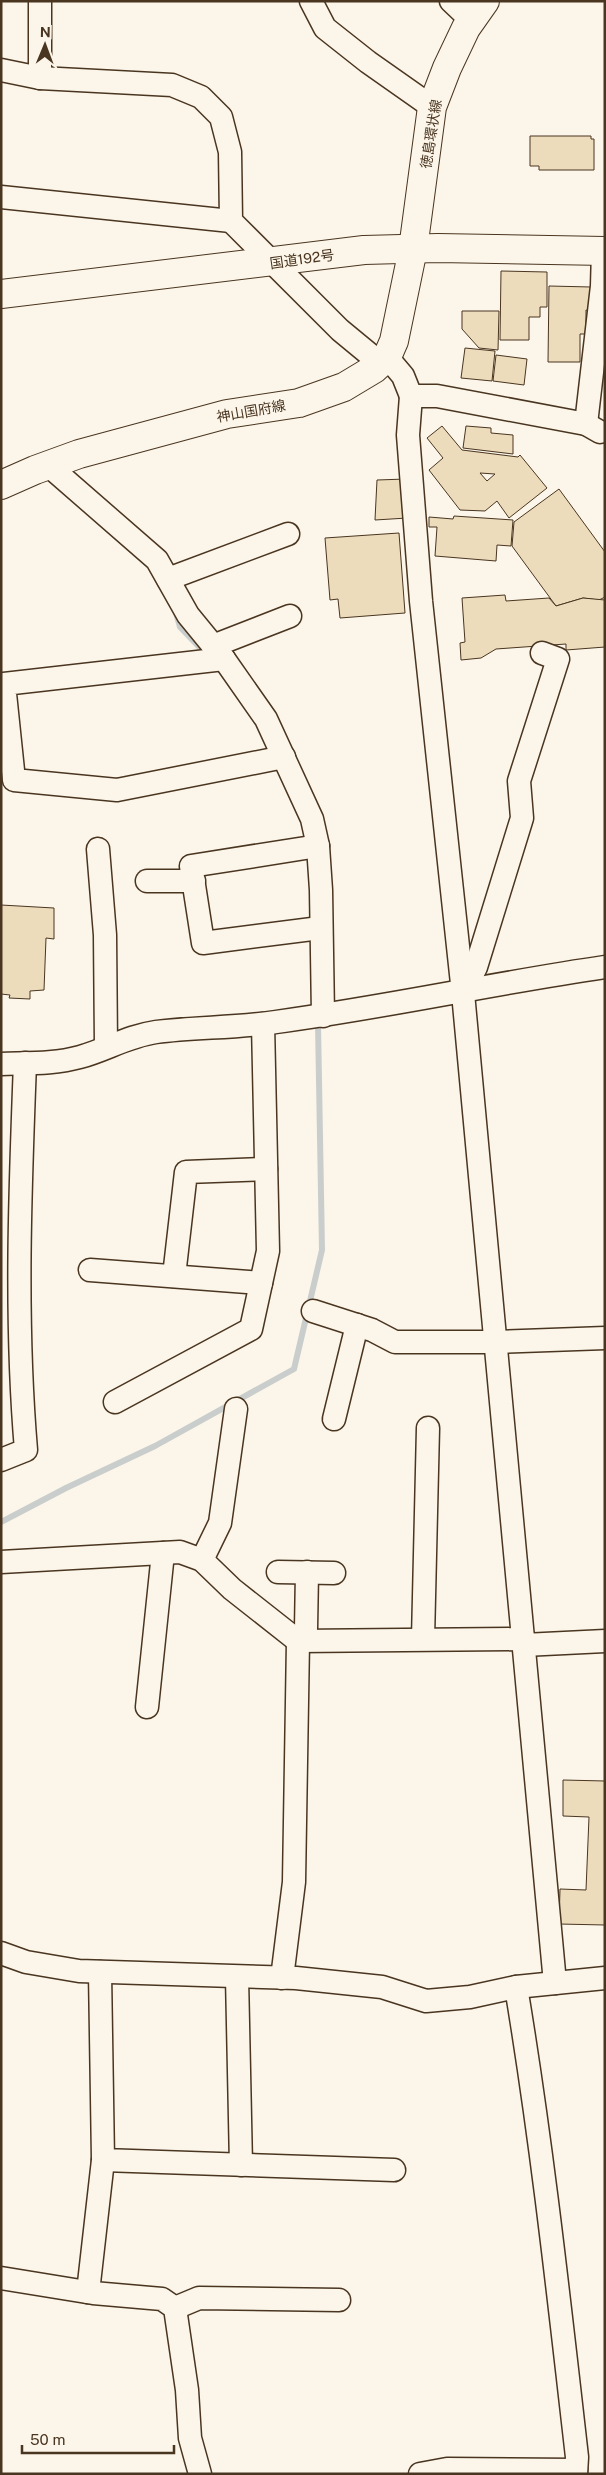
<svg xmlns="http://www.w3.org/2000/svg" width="606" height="2475" viewBox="0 0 606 2475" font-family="'Public Sans','Noto Sans JP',sans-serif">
  <rect width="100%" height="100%" fill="#fbf6e9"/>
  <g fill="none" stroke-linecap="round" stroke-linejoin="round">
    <!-- stream -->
    <g stroke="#c9cecd" stroke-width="6">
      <polyline points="176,613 180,627 202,650"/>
      <polyline points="1,1522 66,1488 155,1446 294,1369 322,1250 318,1024"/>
    </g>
  </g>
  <!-- building -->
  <g fill="#ecdcbc" stroke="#4a3520" fill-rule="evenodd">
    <polygon points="530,136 591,136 591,139 594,139 594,170 539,170 539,166 530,166"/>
    <polygon points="501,271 547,272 547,307 540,307 540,317 529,317 529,340 500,340"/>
    <polygon points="549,286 591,287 590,311 586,310 586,334 580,334 580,362 548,362"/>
    <polygon points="462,311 499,311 498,350 479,348 462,329"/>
    <polygon points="465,348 495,351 492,381 461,378"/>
    <polygon points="496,355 527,359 524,385 493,381"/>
    <path d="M442,426L462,450L518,457L520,455L547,488L509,518L497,501L485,511L460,510L429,470L443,458L427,438ZM480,473L495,474L487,481Z"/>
    <polygon points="466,426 491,428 491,433 513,435 513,454 463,448"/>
    <polygon points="406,479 407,518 375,520 377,480"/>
    <polygon points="559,489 605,552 605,597 599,600 583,598 556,606 512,546 514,522"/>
    <polygon points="454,516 513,520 511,546 497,545 496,561 435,556 437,527 429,527 429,517 453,519"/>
    <polygon points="399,533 405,613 340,618 338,599 330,600 325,538"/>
    <polygon points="505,595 506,601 549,598 556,606 583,598 605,600 605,647 566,650 566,644 496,649 481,658 461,660 460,643 465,642 462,598"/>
    <polygon points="1,905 54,908 54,939 46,938 44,990 30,991 30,999 9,998 10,995 1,994"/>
    <polygon points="563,1780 605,1781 605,1925 559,1924 560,1889 586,1890 589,1817 563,1816"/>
  </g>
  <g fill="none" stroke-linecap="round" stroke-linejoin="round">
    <defs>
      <g id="minor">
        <polyline points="40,1 40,78"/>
        <polyline points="311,1 325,28 368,62 432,107"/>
        <polyline points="451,1 471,20"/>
        <polyline points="1,70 40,78 172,85 201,97 221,117 230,152 231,221 340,330 380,363"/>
        <polyline points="1,197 231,221"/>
        <polyline points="387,357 403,376 411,396 437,396 586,424 600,432"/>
        <polyline points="411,396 408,435 421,601 463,993 555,1983"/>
        <polyline points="586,424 602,286 603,251"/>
        <polyline points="48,465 157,560 188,615 224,659 266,719 312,819 318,846 321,890 323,1016"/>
        <polyline points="168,579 288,534"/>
        <polyline points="213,646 290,616"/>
        <polyline points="224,659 4,684 14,780 117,790 284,757"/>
        <polyline points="318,846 191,866 203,943 320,928"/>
        <polyline points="98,849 105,935 106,1046"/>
        <polyline points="147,881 194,881"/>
        <polyline points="463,993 476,967 522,818 519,781 558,659 542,653"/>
        <path d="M1,1064C28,1063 55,1064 80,1057C106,1050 128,1036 156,1032C196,1027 236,1028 276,1022C387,1007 495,983 605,967"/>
        <polyline points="90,1270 261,1283"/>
        <polyline points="174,1276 186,1172 266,1169"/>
        <polyline points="313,1311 372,1330 395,1342 495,1342 605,1338"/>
        <polyline points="115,1402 251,1329 268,1251 263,1024"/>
        <polyline points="334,1419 357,1325"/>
        <path d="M1,1460L26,1450C15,1321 20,1192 25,1063"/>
        <polyline points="202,1560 220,1523 236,1409"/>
        <polyline points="1,1562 180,1552 202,1560 232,1589 298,1641 524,1639"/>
        <polyline points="278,1572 334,1573"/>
        <polyline points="423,1639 428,1428"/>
        <polyline points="524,1645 605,1641"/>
        <polyline points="147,1707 163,1553"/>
        <polyline points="1,1953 26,1962 79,1971 296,1978 382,1987 426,2001 470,1997 516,1987 605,1978"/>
        <polyline points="100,1972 103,2160 394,2170"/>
        <polyline points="237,1977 241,2165"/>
        <polyline points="282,1978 294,1882 298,1641 306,1629 307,1572"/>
        <path d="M516,1987C542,2143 559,2300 577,2457L576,2474"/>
        <polyline points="1,2278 93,2293 162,2299 175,2308 187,2390 190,2438 200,2474"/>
        <polyline points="88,2292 103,2160"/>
        <polyline points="175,2308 199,2298 339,2300"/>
        <polyline points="420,2474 447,2469 576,2470"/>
      </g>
      <polyline id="major" points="1,485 35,470 79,454 227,414 299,403 344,387 374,369 387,357 394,341 413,249 432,107 447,68 466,28 485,1"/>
      <polyline id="highway" points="1,294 364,250 438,248 605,251"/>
    </defs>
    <!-- minor casing -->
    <use href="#minor" stroke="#4a3520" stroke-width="25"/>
    <!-- major casing -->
    <use href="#major" stroke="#4a3520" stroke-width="30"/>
    <!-- highway casing -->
    <use href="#highway" stroke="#4a3520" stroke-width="30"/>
    <!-- minor -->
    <use href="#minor" stroke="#fbf6e9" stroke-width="22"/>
    <!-- major -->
    <use href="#major" stroke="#fbf6e9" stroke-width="28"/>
    <!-- highway -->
    <use href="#highway" stroke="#fbf6e9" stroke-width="28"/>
  </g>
  <g text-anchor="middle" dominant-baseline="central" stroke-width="4" stroke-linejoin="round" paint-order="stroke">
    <!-- street labels -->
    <g font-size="14" fill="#4a3520" stroke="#fbf6e9">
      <text transform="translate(431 134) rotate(-81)">徳島環状線</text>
      <text transform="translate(302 259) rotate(-8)">国道192号</text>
      <text transform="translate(251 411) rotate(-10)">神山国府線</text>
    </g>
  </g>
  <!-- border -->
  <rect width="606" height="2475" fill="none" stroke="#4a3520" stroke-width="5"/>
  <!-- north arrow -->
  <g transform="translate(45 45) rotate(1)" stroke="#fbf6e9" stroke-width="4" paint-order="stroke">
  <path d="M0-4L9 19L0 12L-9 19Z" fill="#4a3520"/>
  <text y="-8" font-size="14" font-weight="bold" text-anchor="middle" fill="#4a3520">N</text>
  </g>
  <!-- scale -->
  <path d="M22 2445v8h152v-8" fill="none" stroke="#4a3520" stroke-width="2.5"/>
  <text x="30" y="2445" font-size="15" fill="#4a3520" stroke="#fbf6e9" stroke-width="4" paint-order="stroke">50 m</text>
</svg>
